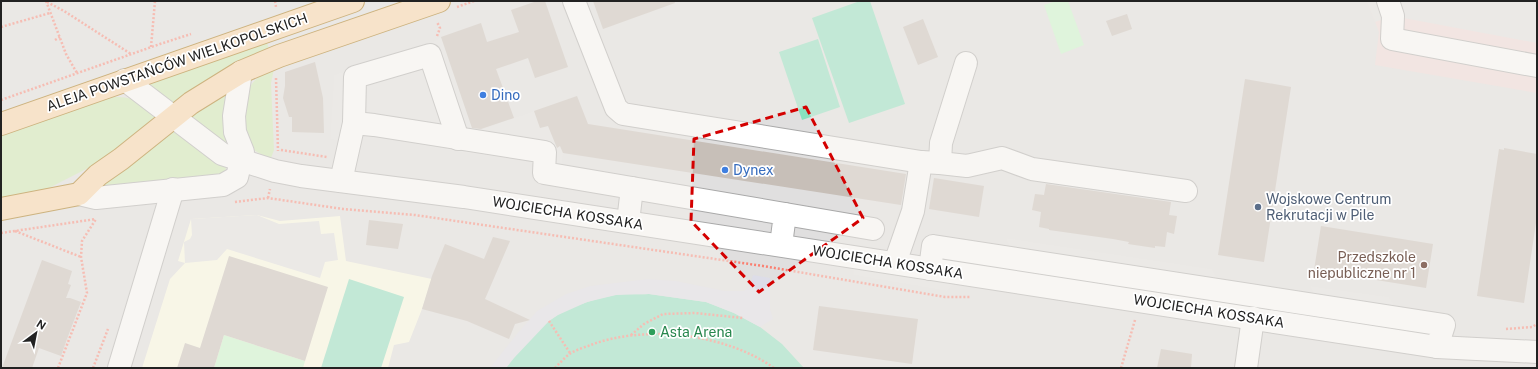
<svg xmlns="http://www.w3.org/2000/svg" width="1538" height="369" viewBox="0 0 1538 369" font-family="'Public Sans',sans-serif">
  <rect width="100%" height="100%" fill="#f2efe9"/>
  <!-- residential -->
  <rect fill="#e0dfdf" x="1" y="1" width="1536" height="367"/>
  <!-- commercial -->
  <polygon fill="#f2dad9" points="1367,1 1537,1 1537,93 1375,65 1379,32"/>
  <!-- education -->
  <polygon fill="#ffffe5" points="257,215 280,221 340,216 346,261 432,279 422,309 409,342 394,345 388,368 142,368 170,279 185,263 178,261 191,219"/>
  <!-- grass -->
  <g fill="#cdebb0">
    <polygon points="267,43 269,49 230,66 205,81 172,104 144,86 148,83"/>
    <path d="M274,69L271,83L274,150L271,158C259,154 247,148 243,136C241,131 244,123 245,117C248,89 245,82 274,69Z"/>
    <polygon points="230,90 234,150 190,116"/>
    <path d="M108,97C135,96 138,101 159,115L98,163L45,190L1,201V134Z"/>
    <polygon points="176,128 224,164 226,168 224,174 95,188"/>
  </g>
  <!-- park -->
  <g fill="#c8facc">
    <polygon points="1056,1 1068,1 1084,45 1061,54 1044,5"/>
    <polygon points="224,335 305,361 303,368 214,368"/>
  </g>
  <!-- pitch -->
  <g fill="#88e0be">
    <polygon points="860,1 870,1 905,104 849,123 812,18"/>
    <polygon points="818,39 840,107 802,120 779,52"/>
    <polygon points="349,279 404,297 381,368 321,368"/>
    <path d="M649,294L706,302L734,313L760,327L782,344L804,368H506C517,353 535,331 550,320C567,307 594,299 615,295C626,293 638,295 649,294Z"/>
  </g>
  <!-- parking -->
  <g fill="#e2e2e2">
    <polygon points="1367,1 1537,1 1537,43 1393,16 1375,22"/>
    <polygon points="441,37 474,132 534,111 540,128 553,124 555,142 560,146 563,153 562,165 458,152 367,135 338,141 330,139 334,75 429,44"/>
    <polygon points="257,215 279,224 319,221 321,234 334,233 338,260 325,262 320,278 227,249 217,260 185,263 184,242 190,239 192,235 191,219"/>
    <polygon points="1006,238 1212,269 1221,287 1012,253"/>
    <polygon points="854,263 960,280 947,291 853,275"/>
    <polygon points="1310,286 1389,297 1399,312 1316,298"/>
  </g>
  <!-- plaza -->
  <polygon fill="#dddde8" points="753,275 770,278 770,309 773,319 760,327 734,313 706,302 649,294 616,295 587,302 558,315 549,321 514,358 506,368 490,368 516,335 537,311 566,294 590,286 648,279 676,281 725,291 744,291 750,285"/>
  <!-- building -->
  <g fill="#c7bfb8">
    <polygon points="537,1 545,1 568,67 535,78 528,58 496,69 514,118 481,129 472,128 441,37 481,23 487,42 519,32 511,10"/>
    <polygon points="593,1 674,1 675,3 603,29"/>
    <polygon points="1127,14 1132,29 1112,36 1106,21"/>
    <polygon points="923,19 938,57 918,65 903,27"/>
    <polygon points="315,62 323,98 324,133 292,132 292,117 289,117 283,98 285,86 285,72"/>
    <polygon points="1245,79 1291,87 1264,262 1218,255"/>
    <polygon points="577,96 588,124 906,174 901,205 563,153 560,146 557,148 548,126 540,128 534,111"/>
    <polygon points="1504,148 1537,154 1537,216 1524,303 1477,296 1499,149 1504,150"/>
    <polygon points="934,178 984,186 979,217 929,209"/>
    <polygon points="1046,184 1171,202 1169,215 1177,216 1174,234 1167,232 1165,247 1155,246 1155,248 1128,244 1129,242 1113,239 1049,230 1049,229 1039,227 1041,212 1032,210 1035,194 1044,195"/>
    <polygon points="369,220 403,224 398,249 366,245"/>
    <polygon points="1321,226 1433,244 1426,288 1314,270"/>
    <polygon points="493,237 510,241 485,299 530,320 515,324 509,339 467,321 422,309 432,276 445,244 484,259"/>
    <polygon points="229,256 328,287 305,361 224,335 214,368 177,368 185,343 200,348"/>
    <polygon points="42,260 72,271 68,284 71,285 66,298 70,298 81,302 67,339 61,356 39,348 32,368 2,368"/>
    <polygon points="819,306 918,319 912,364 813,350"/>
    <polygon points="1161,349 1192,354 1191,368 1157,368"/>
  </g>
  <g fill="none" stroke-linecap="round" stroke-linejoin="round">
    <defs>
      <g id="minor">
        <polyline points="574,1 616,108 623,114 921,162 940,163 967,166 1002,158 1032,169 1186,191"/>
        <polyline points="1388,1 1393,16 1392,39 1537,66"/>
        <polyline points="125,80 222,154 275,171 301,176 464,197 1437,347 1537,352"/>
        <polyline points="354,123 355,77 430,55 458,139"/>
        <polyline points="940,163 941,143 966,63"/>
        <polyline points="341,181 354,123 374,125 545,152 544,173 632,188 628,222"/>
        <polyline points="632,188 785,214 781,245"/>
        <polyline points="79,194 96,198 223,185 237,177 243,152 235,132 234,116 241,72"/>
        <polyline points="785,214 873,229"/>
        <polyline points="895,263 913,211 921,162"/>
        <polyline points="930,269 933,246 1444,325 1437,347"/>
        <polyline points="119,368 173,189"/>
        <polyline points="1246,368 1253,318"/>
      </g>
      <g id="major">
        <polyline points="1,124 353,1"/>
        <polyline points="1,209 79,194 98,175 121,159 191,103 241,72 279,56 439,1"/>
      </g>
    </defs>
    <!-- minor casing -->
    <use href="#minor" stroke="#a9a9a9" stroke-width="24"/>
    <!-- major casing -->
    <use href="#major" stroke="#a06b00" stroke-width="24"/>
    <!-- path -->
    <g stroke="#fa8072" stroke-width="2.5" stroke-dasharray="2 2" stroke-linecap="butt">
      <polyline points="46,1 66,54 77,73"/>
      <polyline points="275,1 276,7"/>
      <polyline points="47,2 64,11 131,54"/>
      <polyline points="457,7 474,1"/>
      <polyline points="1,27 50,13"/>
      <polyline points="437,36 440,28 437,22"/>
      <polyline points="55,40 60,37"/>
      <polyline points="151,47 155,1"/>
      <polyline points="276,78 278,151"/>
      <polyline points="1,100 160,44 191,34"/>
      <polyline points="281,150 327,157"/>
      <polyline points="268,198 270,189"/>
      <polyline points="235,202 268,198 343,209 415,215 763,266 945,297 971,297"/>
      <polyline points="15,231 81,257"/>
      <polyline points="1,233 96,219"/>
      <polyline points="549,321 570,353"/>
      <polyline points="1506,329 1532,327 1537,324"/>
      <polyline points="631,335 644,324 663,314 695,313 743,318"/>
      <polyline points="58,368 87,293 81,257 82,241 96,219"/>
      <polyline points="93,368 108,329"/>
      <path d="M555,368C560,363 565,357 571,353C576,350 582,348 588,346C643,324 725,333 774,368"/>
      <polyline points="1121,368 1135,320"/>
    </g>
    <!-- minor -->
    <use href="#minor" stroke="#fff" stroke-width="22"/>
    <!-- major -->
    <use href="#major" stroke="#fcd6a4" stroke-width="22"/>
  </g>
  <!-- marked area -->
  <path d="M0 0H1538V369H0ZM806,107L863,218L759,292L691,221L694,139Z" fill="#f2efe9" fill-opacity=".55" fill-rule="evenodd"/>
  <path fill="none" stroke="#d40000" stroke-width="3" stroke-dasharray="8 5" stroke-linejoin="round" d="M806,107L863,218L759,292L691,221L694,139Z"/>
  <!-- markers -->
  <g fill="#3f7fe0" stroke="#fff" stroke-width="1.5">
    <circle cx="483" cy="95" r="4"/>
    <circle cx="725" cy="170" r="4"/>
  </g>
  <circle fill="#5c6f8a" stroke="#fff" stroke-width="1.5" cx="1258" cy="207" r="4"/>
  <circle fill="#8d6e63" stroke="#fff" stroke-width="1.5" cx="1424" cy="265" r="4"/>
  <circle fill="#2e9e5b" stroke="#fff" stroke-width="1.5" cx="652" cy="332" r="4"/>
  <g text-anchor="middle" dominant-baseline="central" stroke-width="3.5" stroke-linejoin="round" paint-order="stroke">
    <!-- street labels -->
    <g font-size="14" fill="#222" stroke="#fff">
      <text transform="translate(177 62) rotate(-19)">ALEJA POWSTAŃCÓW WIELKOPOLSKICH</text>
      <text transform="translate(568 213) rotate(9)">WOJCIECHA KOSSAKA</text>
      <text transform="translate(888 262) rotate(9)">WOJCIECHA KOSSAKA</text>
      <text transform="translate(1209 311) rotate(9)">WOJCIECHA KOSSAKA</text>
    </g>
    <!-- shop labels -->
    <g font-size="14" fill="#366cbe" stroke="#fff" text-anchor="start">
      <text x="491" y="95">Dino</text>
      <text x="733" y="170">Dynex</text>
    </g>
    <!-- service labels -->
    <g font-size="14" fill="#4e5e75" stroke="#fff" text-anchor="start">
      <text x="1266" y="199">Wojskowe Centrum<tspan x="1266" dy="16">Rekrutacji w Pile</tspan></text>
    </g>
    <!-- education labels -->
    <g font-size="14" fill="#785e54" stroke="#fff" text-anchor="end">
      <text x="1416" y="257">Przedszkole<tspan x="1416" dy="16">niepubliczne nr 1</tspan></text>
    </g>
    <!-- leisure labels -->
    <g font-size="14" fill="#27864d" stroke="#fff" text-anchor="start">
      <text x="660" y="332">Asta Arena</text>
    </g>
  </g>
  <!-- border -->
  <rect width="1538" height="369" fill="none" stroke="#222222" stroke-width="4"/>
  <!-- north arrow -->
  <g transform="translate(36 333) rotate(32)" stroke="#ffffff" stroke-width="3" paint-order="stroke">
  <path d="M0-3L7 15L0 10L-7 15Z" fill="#222222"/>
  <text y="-6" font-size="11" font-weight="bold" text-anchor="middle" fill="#222222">N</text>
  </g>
</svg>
